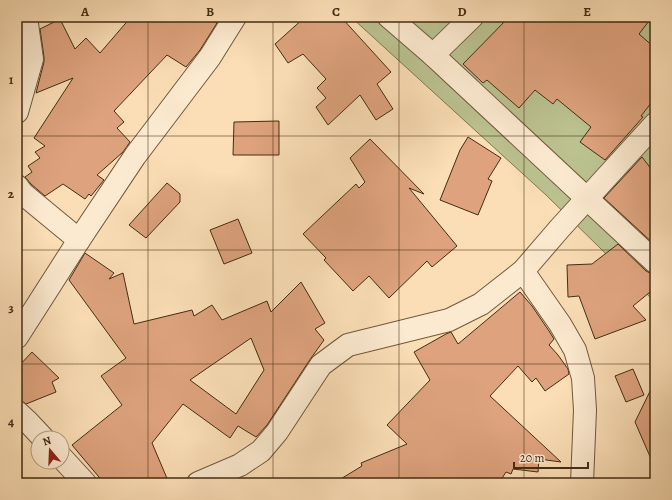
<svg xmlns="http://www.w3.org/2000/svg" width="672" height="500" viewBox="0 0 672 500" font-family="Alegreya,serif">
  <rect width="100%" height="100%" fill="#fbdeb6"/>
  <filter id="stains"><feTurbulence type="fractalNoise" baseFrequency=".005" numOctaves="4"/><feColorMatrix values="0 0 0 0 .2 0 0 0 0 .09 0 0 0 0 .02 0 0 0 .5 -.17"/></filter>
  <radialGradient id="worn" r=".72"><stop offset=".6" stop-color="#630" stop-opacity="0"/><stop offset="1" stop-color="#630" stop-opacity=".3"/></radialGradient>
  <!-- green -->
  <polygon fill="#bbc290" stroke="#7f7851" points="351,17 655,17 655,302 546,195"/>
  <!-- building -->
  <g fill="#dea37e" stroke="#432d12" fill-rule="evenodd">
    <polygon points="131,17 208,17 217,23 200,50 186,67 167,55 114,111 124,122 117,128 130,142 123,152 97,175 104,180 91,196 89,194 85,199 63,184 45,196 31,184 25,177 32,172 28,166 40,158 35,152 45,146 34,138 73,78 36,93 44,62 44,57 40,29 60,19 75,49 86,38 100,53"/>
    <polygon points="305,17 341,17 391,72 377,84 393,109 376,120 360,95 328,125 316,107 326,98 317,88 326,79 303,54 288,63 275,44"/>
    <polygon points="509,17 652,17 639,34 655,48 655,98 641,116 643,117 605,160 580,142 591,127 557,99 553,104 535,90 519,108 487,80 483,83 463,64"/>
    <polygon points="279,121 279,155 233,155 234,122"/>
    <polygon points="468,137 501,158 488,179 492,181 478,215 440,200 460,150"/>
    <polygon points="370,139 424,194 409,188 457,246 432,267 427,261 389,298 369,276 353,291 324,260 326,258 303,234 356,184 359,188 365,182 350,158"/>
    <polygon points="642,157 655,174 655,245 604,198"/>
    <polygon points="167,183 180,194 180,202 146,238 129,225"/>
    <polygon points="238,219 252,253 224,264 210,230"/>
    <polygon points="618,244 646,271 652,274 655,274 655,288 633,306 646,320 595,339 579,296 568,297 567,265 592,264"/>
    <path d="M85,253L114,273L109,279L123,273L134,324L192,310L194,316L212,305L222,320L267,301L271,312L301,282L325,323L315,329L324,340L314,354L311,358L267,425L256,437L238,426L230,438L183,404L152,443L169,483H104L72,445L122,405L101,376L126,358L69,280ZM251,338L264,370L236,414L190,380Z"/>
    <polygon points="520,292 532,306 549,331 554,339 549,345 558,355 568,369 569,374 545,391 536,378 532,382 518,366 490,396 561,462 539,459 538,472 513,469 511,474 506,472 499,483 334,483 362,466 361,463 407,444 387,425 430,380 414,352 446,334 451,332 458,344"/>
    <polygon points="32,352 59,378 52,382 56,392 26,404 20,400 17,400 17,368"/>
    <polygon points="633,369 644,395 626,402 615,376"/>
    <polygon points="655,381 655,468 635,422"/>
  </g>
  <g fill="none" stroke-linecap="round" stroke-linejoin="round">
    <defs>
      <g id="street">
        <polyline points="389,17 433,55 655,262"/>
        <polyline points="433,55 472,17"/>
        <polyline points="17,112 32,59 26,17"/>
        <polyline points="17,186 22,193 79,240"/>
        <polyline points="523,271 560,324 575,350 583,378 585,410 582,483"/>
        <polyline points="17,337 79,240 135,156 210,57 235,17"/>
        <polyline points="17,412 28,422 43,438"/>
        <polyline points="62,458 85,483"/>
        <polyline points="198,483 240,465 261,451 277,432 321,365 348,345 449,320 481,304 523,271 560,228 655,124"/>
      </g>
    </defs>
    <!-- street casing -->
    <use href="#street" stroke="#71593b" stroke-width="24"/>
    <!-- street -->
    <use href="#street" stroke="#fcead0" stroke-width="22"/>
  </g>
  <!-- grid -->
  <path fill="none" stroke="#432d12" stroke-width="1" stroke-opacity="0.55" d="M148,17V483M273,17V483M399,17V483M524,17V483M17,136H655M17,250H655M17,364H655"/>
  <!-- margin -->
  <rect width="672" height="500" fill="none" stroke="#fbdeb6" stroke-width="44"/>
  <!-- north arrow -->
  <g transform="translate(50 450) rotate(341)"><circle r="19" fill="#fcead0" stroke="#b29e84"/>
  <path d="M0-3L7 15L0 10L-7 15Z" fill="#8f2418"/>
  <text y="-6" font-size="11" font-weight="bold" text-anchor="middle" fill="#432d12">N</text>
  </g>
  <!-- scale -->
  <path d="M514 462v6h74v-6" fill="none" stroke="#432d12" stroke-width="2"/>
  <text x="520" y="462" font-size="12" fill="#432d12" stroke="#fcead0" stroke-width="3" paint-order="stroke">20 m</text>
  <rect x="22" y="22" width="628" height="456" fill="none" stroke="#432d12" stroke-width="1.5"/>
  <g font-size="13" text-anchor="middle" font-weight="bold" fill="#432d12">
    <text x="85" y="16">A</text>
    <text x="210" y="16">B</text>
    <text x="336" y="16">C</text>
    <text x="462" y="16">D</text>
    <text x="587" y="16">E</text>
    <text x="11" y="84">1</text>
    <text x="11" y="198">2</text>
    <text x="11" y="312">3</text>
    <text x="11" y="426">4</text>
  </g>
  <rect width="100%" height="100%" filter="url(#stains)"/>
  <rect width="100%" height="100%" fill="url(#worn)"/>
</svg>
